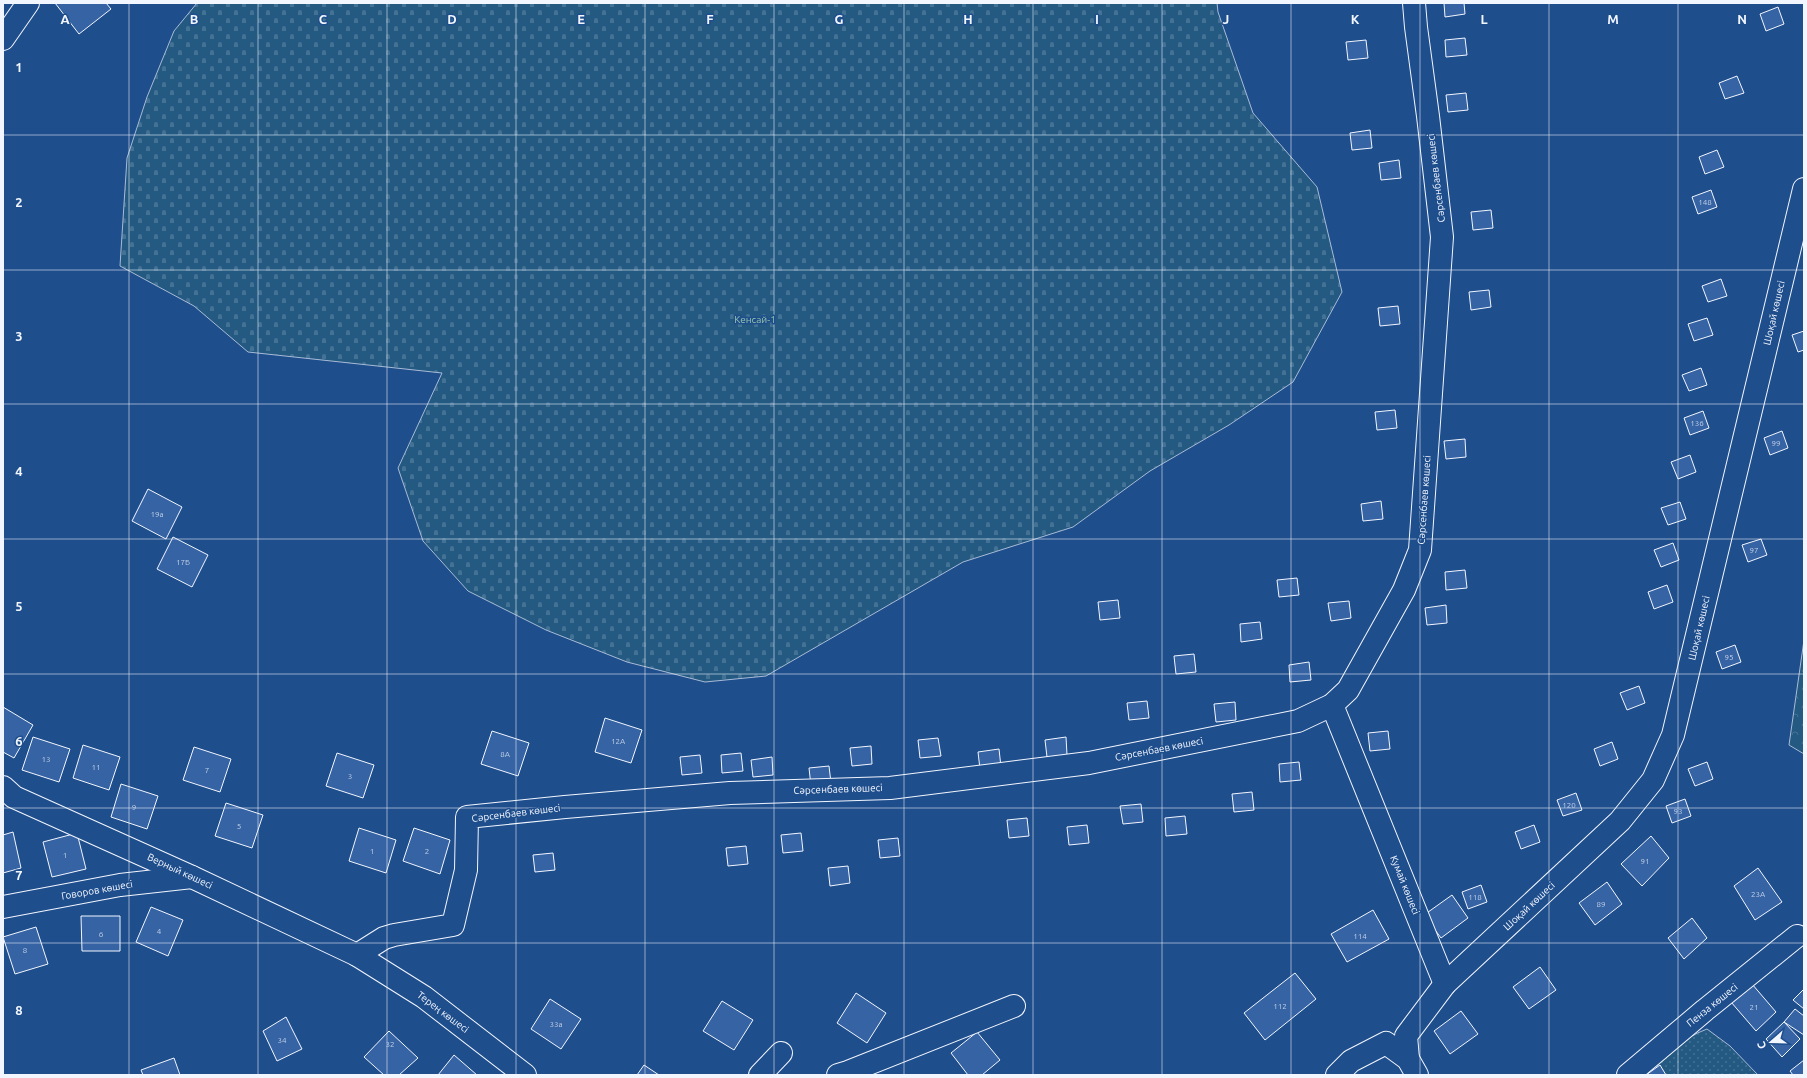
<svg xmlns="http://www.w3.org/2000/svg" width="1807" height="1078" viewBox="0 0 1807 1078" font-family="Ubuntu,sans-serif">
  <defs>
    <pattern id="grass-dots" width="8" height="8" patternUnits="userSpaceOnUse"><rect width="8" height="8" fill="#245a82"/><path d="M2 2h.1M6 6h.1" fill="none" stroke="#447295" stroke-width="1.8" stroke-linecap="round"/></pattern>
    <pattern id="forest-crowns" width="20" height="18" patternUnits="userSpaceOnUse"><rect width="20" height="18" fill="#245a82"/><path d="M2 6a3 3 0 1 1 6 0M12 15a3 3 0 1 1 6 0" fill="none" stroke="#447295"/></pattern>
    <pattern id="cemetery-stones" width="16" height="16" patternUnits="userSpaceOnUse"><rect width="16" height="16" fill="#245a82"/><path d="M2 7V4a2 2 0 0 1 4 0v3zM10 15v-3a2 2 0 0 1 4 0v3z" fill="#447295"/></pattern>
  </defs>
  <rect width="100%" height="100%" fill="#1f4e8c"/>
  <!-- grass -->
  <path fill="url(#grass-dots)" stroke="#a8bbd7" d="M1707,1029L1730,1046L1758,1075H1643C1663,1058 1682,1038 1707,1029Z"/>
  <!-- forest -->
  <polygon fill="url(#forest-crowns)" stroke="#a8bbd7" points="1804,640 1804,754 1789,745"/>
  <!-- cemetery -->
  <polygon fill="url(#cemetery-stones)" stroke="#a8bbd7" points="197,3 1217,3 1218,12 1253,113 1317,187 1342,292 1293,382 1229,425 1150,471 1073,527 963,562 766,676 705,682 627,662 546,630 468,591 423,541 398,468 442,373 248,352 194,306 120,266 127,158 147,97 174,31"/>
  <!-- building -->
  <g fill="#3563a3" stroke="#f2f6ff">
    <polygon points="55,3 106,3 111,9 79,34"/>
    <polygon points="1444,3 1464,3 1465,14 1445,17"/>
    <polygon points="1778,7 1784,24 1766,31 1760,14"/>
    <polygon points="1465,38 1467,55 1446,57 1445,40"/>
    <polygon points="1366,40 1368,58 1348,60 1346,42"/>
    <polygon points="1737,76 1744,93 1725,99 1719,83"/>
    <polygon points="1466,93 1468,110 1448,112 1446,95"/>
    <polygon points="1370,130 1372,148 1352,150 1350,133"/>
    <polygon points="1717,150 1724,167 1705,174 1699,157"/>
    <polygon points="1399,160 1401,178 1381,180 1379,163"/>
    <polygon points="1711,190 1717,207 1698,214 1692,197"/>
    <polygon points="1491,210 1493,228 1473,230 1471,212"/>
    <polygon points="1721,279 1727,296 1708,302 1702,286"/>
    <polygon points="1489,290 1491,307 1471,310 1469,292"/>
    <polygon points="1398,306 1400,324 1380,326 1378,308"/>
    <polygon points="1707,318 1713,335 1694,341 1688,324"/>
    <polygon points="1804,331 1804,350 1798,352 1792,335"/>
    <polygon points="1701,368 1707,385 1689,391 1682,375"/>
    <polygon points="1395,410 1397,428 1377,430 1375,412"/>
    <polygon points="1703,411 1709,428 1690,435 1684,418"/>
    <polygon points="1782,431 1788,448 1770,455 1764,438"/>
    <polygon points="1465,439 1466,457 1446,459 1444,441"/>
    <polygon points="1690,455 1696,472 1678,479 1671,462"/>
    <polygon points="148,489 182,507 166,539 132,521"/>
    <polygon points="1381,501 1383,519 1363,521 1361,504"/>
    <polygon points="1680,502 1686,519 1668,525 1661,508"/>
    <polygon points="173,537 208,555 192,587 157,569"/>
    <polygon points="1761,539 1767,555 1748,562 1742,545"/>
    <polygon points="1673,543 1679,560 1661,567 1654,550"/>
    <polygon points="1465,570 1467,588 1446,590 1445,572"/>
    <polygon points="1297,578 1299,595 1279,597 1277,580"/>
    <polygon points="1667,585 1673,602 1654,609 1648,592"/>
    <polygon points="1118,600 1120,618 1100,620 1098,602"/>
    <polygon points="1349,601 1351,618 1331,621 1328,603"/>
    <polygon points="1446,605 1447,623 1427,625 1425,608"/>
    <polygon points="1260,622 1262,639 1241,642 1240,624"/>
    <polygon points="1735,645 1741,662 1722,669 1716,652"/>
    <polygon points="1194,654 1196,672 1176,674 1174,656"/>
    <polygon points="1309,662 1311,680 1290,682 1289,665"/>
    <polygon points="1639,686 1645,703 1627,710 1620,693"/>
    <polygon points="1147,701 1149,718 1129,720 1127,703"/>
    <polygon points="1235,702 1236,720 1216,722 1214,704"/>
    <polygon points="3,707 33,725 14,758 3,752"/>
    <polygon points="605,718 642,730 631,763 595,752"/>
    <polygon points="492,731 529,743 518,776 481,764"/>
    <polygon points="1388,731 1390,749 1370,751 1368,733"/>
    <polygon points="33,737 70,749 59,782 22,770"/>
    <polygon points="1066,737 1067,755 1047,757 1045,740"/>
    <polygon points="938,738 941,756 920,758 918,740"/>
    <polygon points="1612,742 1618,759 1600,766 1594,749"/>
    <polygon points="83,745 120,757 109,790 73,778"/>
    <polygon points="871,746 872,764 852,766 850,748"/>
    <polygon points="194,747 231,759 220,792 183,780"/>
    <polygon points="999,749 1001,767 980,769 978,752"/>
    <polygon points="337,753 374,765 363,798 326,786"/>
    <polygon points="741,753 743,771 722,773 721,755"/>
    <polygon points="700,755 702,773 682,775 680,757"/>
    <polygon points="772,757 773,775 753,777 751,760"/>
    <polygon points="1299,762 1301,780 1280,782 1279,764"/>
    <polygon points="1707,762 1713,779 1695,786 1688,769"/>
    <polygon points="829,766 831,783 811,786 809,768"/>
    <polygon points="121,784 158,796 147,829 111,817"/>
    <polygon points="1252,792 1254,810 1234,812 1232,794"/>
    <polygon points="1576,793 1582,810 1563,816 1557,800"/>
    <polygon points="1685,799 1691,816 1672,823 1666,806"/>
    <polygon points="226,803 263,815 252,848 215,836"/>
    <polygon points="1141,804 1143,822 1123,824 1120,806"/>
    <polygon points="1185,816 1187,834 1166,836 1165,818"/>
    <polygon points="1027,818 1029,836 1009,838 1007,820"/>
    <polygon points="1087,825 1089,843 1069,845 1067,827"/>
    <polygon points="1534,825 1540,842 1521,849 1515,832"/>
    <polygon points="359,828 396,840 386,873 349,861"/>
    <polygon points="414,828 450,840 440,874 403,861"/>
    <polygon points="13,832 21,868 3,873 3,835"/>
    <polygon points="77,833 86,869 52,877 43,842"/>
    <polygon points="801,833 803,851 783,853 781,835"/>
    <polygon points="1651,836 1669,858 1642,886 1621,864"/>
    <polygon points="898,838 900,856 880,858 878,840"/>
    <polygon points="746,846 748,864 728,866 726,848"/>
    <polygon points="553,853 555,870 535,872 533,855"/>
    <polygon points="848,866 850,883 830,886 828,868"/>
    <polygon points="1758,868 1782,902 1755,920 1734,886"/>
    <polygon points="1607,882 1622,904 1595,925 1579,903"/>
    <polygon points="1481,885 1487,902 1468,909 1462,892"/>
    <polygon points="1452,895 1468,918 1441,938 1424,915"/>
    <polygon points="151,907 183,920 168,956 136,942"/>
    <polygon points="1373,910 1389,939 1347,962 1331,934"/>
    <polygon points="81,916 120,916 120,951 82,951"/>
    <polygon points="1692,918 1707,938 1684,959 1668,938"/>
    <polygon points="36,927 48,964 15,974 3,937"/>
    <polygon points="1540,967 1556,990 1529,1009 1513,987"/>
    <polygon points="1295,973 1316,999 1265,1040 1244,1013"/>
    <polygon points="1752,984 1776,1012 1756,1031 1731,1002"/>
    <polygon points="1804,989 1804,1009 1793,1000"/>
    <polygon points="856,993 886,1013 867,1043 837,1023"/>
    <polygon points="550,999 581,1019 561,1049 531,1029"/>
    <polygon points="722,1001 753,1020 734,1050 703,1031"/>
    <polygon points="1795,1009 1804,1016 1804,1035 1784,1022"/>
    <polygon points="1461,1011 1478,1034 1450,1054 1434,1031"/>
    <polygon points="286,1017 302,1049 277,1061 263,1031"/>
    <polygon points="1784,1022 1800,1039 1782,1057 1766,1039"/>
    <polygon points="389,1031 418,1058 399,1075 384,1075 364,1057"/>
    <polygon points="977,1032 1000,1060 982,1075 968,1075 951,1053"/>
    <polygon points="454,1055 477,1075 438,1075"/>
    <polygon points="174,1058 180,1075 143,1075 141,1070"/>
    <polygon points="1804,1060 1804,1075 1793,1075 1790,1071"/>
    <polygon points="644,1065 659,1075 637,1075"/>
    <polygon points="1660,1065 1666,1075 1646,1075"/>
  </g>
  <g fill="none" stroke-linecap="round" stroke-linejoin="round">
    <defs>
      <g id="minor">
        <polyline points="3,39 28,3"/>
        <polyline points="1332,705 1445,984"/>
        <polyline points="3,787 14,797 192,877 357,955 424,997 525,1075"/>
        <polyline points="3,907 120,885 192,877"/>
        <polyline points="357,955 384,938 394,935 453,925 466,870 467,817 565,807 730,793 890,788 1089,763 1298,721 1332,705 1348,690 1404,590 1420,550 1442,237 1428,116 1416,27 1414,3"/>
        <polyline points="1408,1059 1406,1036 1445,984 1620,821 1653,780 1673,735 1804,189"/>
        <polyline points="760,1075 781,1053"/>
        <polyline points="838,1075 848,1072 1014,1006"/>
        <polyline points="1337,1075 1351,1061 1386,1043 1408,1059 1417,1075"/>
        <polyline points="1628,1075 1705,1010 1797,936"/>
      </g>
    </defs>
    <!-- minor casing -->
    <use href="#minor" stroke="#f2f6ff" stroke-width="24"/>
    <!-- minor -->
    <use href="#minor" stroke="#1f4e8c" stroke-width="22"/>
  </g>
  <!-- grid -->
  <path fill="none" stroke="#f2f6ff" stroke-width="1" stroke-opacity="0.55" d="M129,3V1075M258,3V1075M387,3V1075M516,3V1075M645,3V1075M774,3V1075M904,3V1075M1033,3V1075M1162,3V1075M1291,3V1075M1420,3V1075M1549,3V1075M1678,3V1075M3,135H1804M3,270H1804M3,404H1804M3,539H1804M3,674H1804M3,808H1804M3,943H1804"/>
  <g text-anchor="middle" dominant-baseline="central" stroke-width="3" stroke-linejoin="round" paint-order="stroke">
    <!-- number labels -->
    <g font-size="8" fill="#c3d1e8">
      <text x="1705" y="202">148</text>
      <text x="1697" y="423">136</text>
      <text x="1776" y="443">99</text>
      <text x="157" y="514">19а</text>
      <text x="1754" y="550">97</text>
      <text x="183" y="562">17Б</text>
      <text x="1729" y="657">95</text>
      <text x="618" y="741">12А</text>
      <text x="505" y="754">8А</text>
      <text x="46" y="759">13</text>
      <text x="96" y="767">11</text>
      <text x="207" y="770">7</text>
      <text x="350" y="776">3</text>
      <text x="1569" y="805">120</text>
      <text x="134" y="807">9</text>
      <text x="1678" y="811">93</text>
      <text x="239" y="826">5</text>
      <text x="372" y="851">1</text>
      <text x="427" y="851">2</text>
      <text x="65" y="855">1</text>
      <text x="1645" y="861">91</text>
      <text x="1758" y="894">23А</text>
      <text x="1475" y="897">118</text>
      <text x="1601" y="904">89</text>
      <text x="159" y="931">4</text>
      <text x="101" y="934">6</text>
      <text x="1360" y="936">114</text>
      <text x="25" y="950">8</text>
      <text x="1280" y="1006">112</text>
      <text x="1754" y="1007">21</text>
      <text x="556" y="1024">33а</text>
      <text x="282" y="1040">34</text>
      <text x="390" y="1044">32</text>
    </g>
    <!-- street labels -->
    <g font-size="10" fill="#f2f6ff" stroke="#1f4e8c">
      <text transform="translate(1436 178) rotate(-97)">Сәрсенбаев көшесі</text>
      <text transform="translate(1774 313) rotate(-77)">Шоқай көшесі</text>
      <text transform="translate(1424 500) rotate(-86)">Сәрсенбаев көшесі</text>
      <text transform="translate(1699 628) rotate(-77)">Шоқай көшесі</text>
      <text transform="translate(1159 749) rotate(-11)">Сәрсенбаев көшесі</text>
      <text transform="translate(838 789) rotate(-2)">Сәрсенбаев көшесі</text>
      <text transform="translate(516 813) rotate(-7)">Сәрсенбаев көшесі</text>
      <text transform="translate(180 871) rotate(25)">Верный көшесі</text>
      <text transform="translate(1405 885) rotate(68)">Кумай көшесі</text>
      <text transform="translate(97 890) rotate(-10)">Говоров көшесі</text>
      <text transform="translate(1529 906) rotate(-43)">Шоқай көшесі</text>
      <text transform="translate(1712 1005) rotate(-39)">Пенза көшесі</text>
      <text transform="translate(443 1012) rotate(37)">Терең көшесі</text>
    </g>
    <!-- park labels -->
    <g font-size="10" fill="#97c8a6" stroke="#1f4e8c">
      <text x="755" y="319">Кенсай-1</text>
    </g>
  </g>
  <g font-size="13" text-anchor="middle" font-weight="bold" fill="#f2f6ff" stroke="#1f4e8c" stroke-width="3" stroke-linejoin="round" paint-order="stroke">
    <text x="65" y="24">A</text>
    <text x="194" y="24">B</text>
    <text x="323" y="24">C</text>
    <text x="452" y="24">D</text>
    <text x="581" y="24">E</text>
    <text x="710" y="24">F</text>
    <text x="839" y="24">G</text>
    <text x="968" y="24">H</text>
    <text x="1097" y="24">I</text>
    <text x="1226" y="24">J</text>
    <text x="1355" y="24">K</text>
    <text x="1484" y="24">L</text>
    <text x="1613" y="24">M</text>
    <text x="1742" y="24">N</text>
    <text x="19" y="72">1</text>
    <text x="19" y="207">2</text>
    <text x="19" y="341">3</text>
    <text x="19" y="476">4</text>
    <text x="19" y="611">5</text>
    <text x="19" y="746">6</text>
    <text x="19" y="880">7</text>
    <text x="19" y="1015">8</text>
  </g>
  <!-- border -->
  <rect width="1807" height="1078" fill="none" stroke="#f2f6ff" stroke-width="8"/>
  <!-- north arrow -->
  <g transform="translate(1771 1042) rotate(250)" stroke="#1f4e8c" stroke-width="3" paint-order="stroke">
  <path d="M0-3L7 15L0 10L-7 15Z" fill="#f2f6ff"/>
  <text y="-6" font-size="11" font-weight="bold" text-anchor="middle" fill="#f2f6ff">С</text>
  </g>
</svg>
